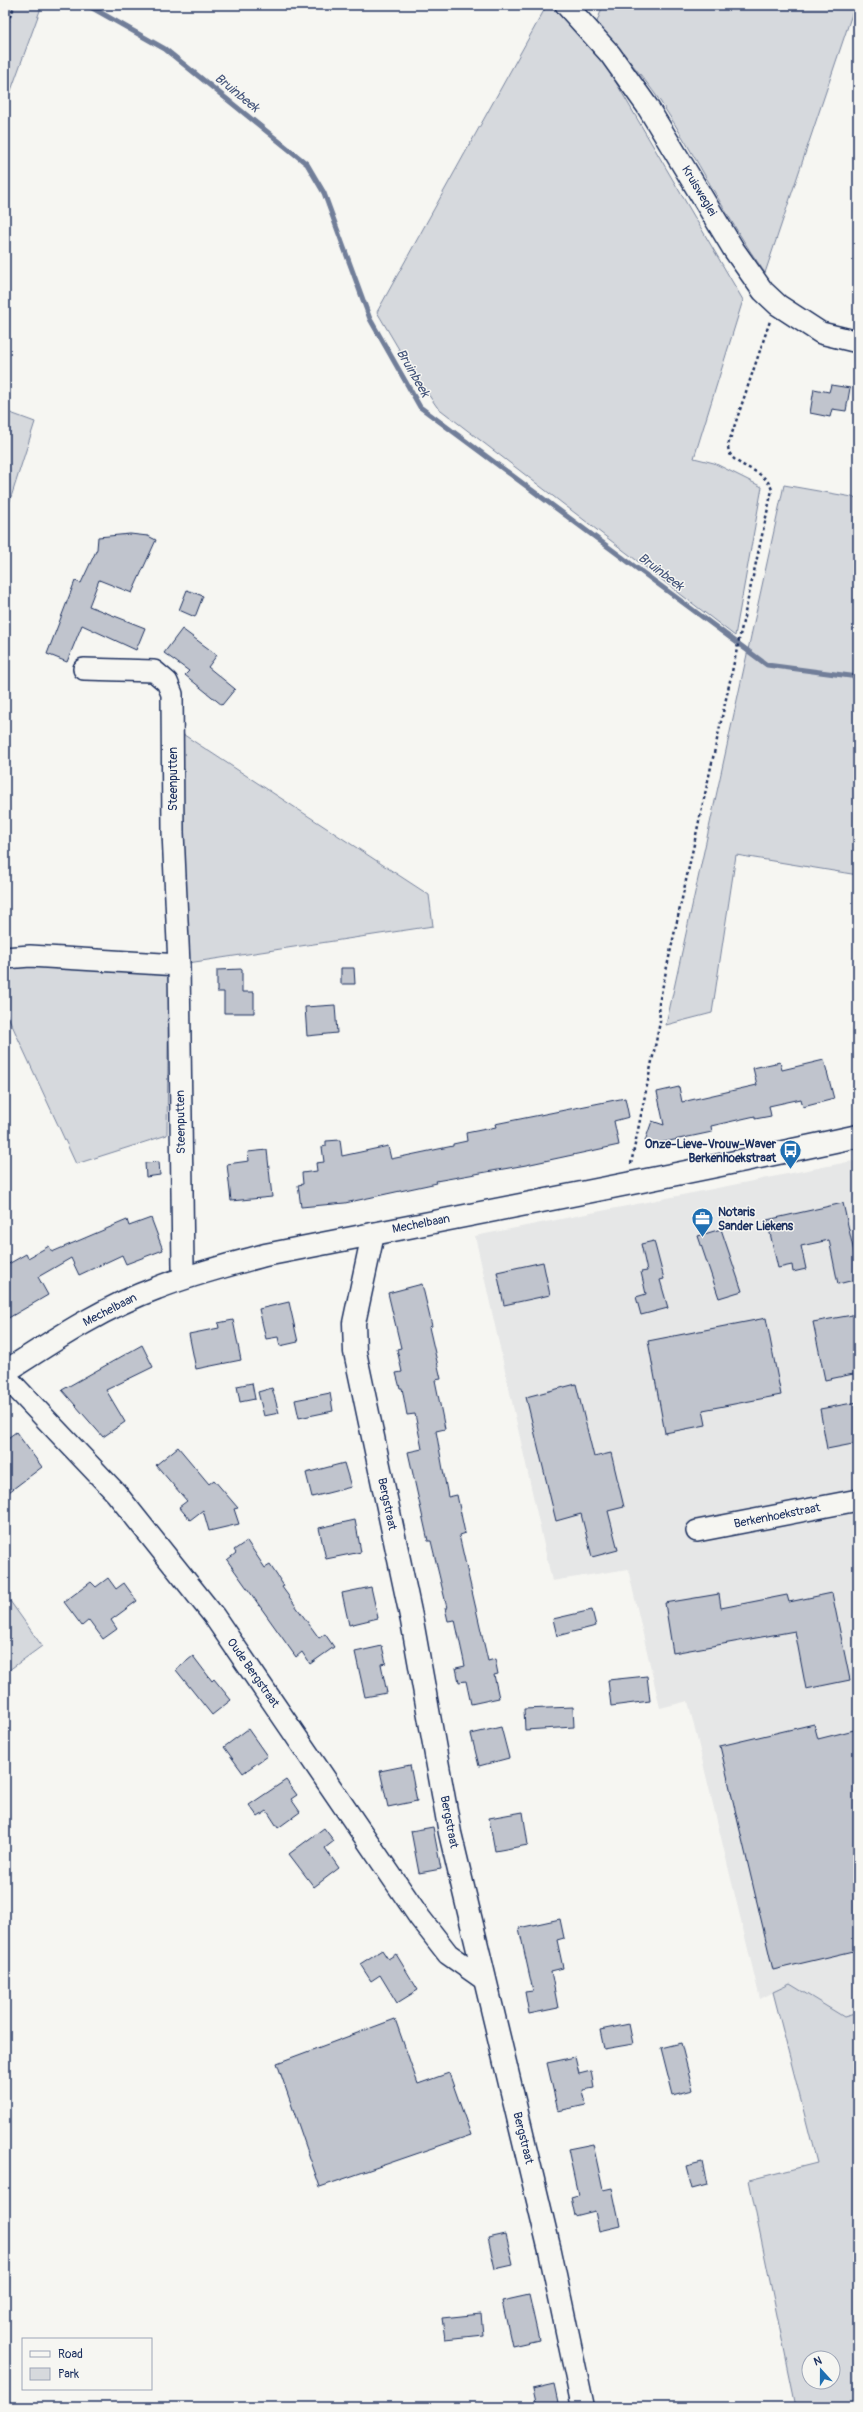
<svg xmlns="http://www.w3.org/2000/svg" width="863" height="2412" viewBox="0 0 863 2412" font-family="Pangolin,sans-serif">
  <rect width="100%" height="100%" fill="#f6f6f2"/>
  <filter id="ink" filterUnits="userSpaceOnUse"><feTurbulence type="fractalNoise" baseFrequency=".025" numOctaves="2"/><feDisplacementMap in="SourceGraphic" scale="8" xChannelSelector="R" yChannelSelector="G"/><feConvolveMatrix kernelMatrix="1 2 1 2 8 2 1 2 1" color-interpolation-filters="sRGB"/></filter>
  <g filter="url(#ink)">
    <!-- built -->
    <polygon fill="#e6e7e7" points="858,1160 858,2013 844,2017 790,1984 760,1999 688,1701 660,1708 628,1569 552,1581 475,1236"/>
    <!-- green -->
    <g fill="#d6d9dd" stroke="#78849e" fill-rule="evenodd">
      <polygon points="5,5 42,5 5,107"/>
      <polygon points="547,5 560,5 590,38 743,300 694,458 714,463 762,487 735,636 437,407 410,368 377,312"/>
      <path d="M603,5H855L765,273C726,218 697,157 660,101C641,73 618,48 597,22Z"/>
      <polygon points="5,411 35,422 5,516"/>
      <polygon points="784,485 858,498 858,875 736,855 712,1013 666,1025"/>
      <polygon points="178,731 429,895 433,926 188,963"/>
      <polygon points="21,965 169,974 167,1135 76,1164 5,1010 5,968"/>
      <polygon points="10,1601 42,1646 5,1673 5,1605"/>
      <path d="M790,1984L844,2017L858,2013V2407H796L749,2180L817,2163L773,1992ZM809,2358H833V2382H809Z"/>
    </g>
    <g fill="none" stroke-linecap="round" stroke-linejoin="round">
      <!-- stream -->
      <polyline stroke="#717e99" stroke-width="5" points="87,5 165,49 307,164 324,193 370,319 420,407 767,665 858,677"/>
    </g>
    <!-- building -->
    <g fill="#c0c4cd" stroke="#1b2f5e">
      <polygon points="831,385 850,388 846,411 832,409 830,417 810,413 814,389 829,392"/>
      <polygon points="130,534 148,536 156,540 132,593 99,580 89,606 145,628 136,650 82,625 67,662 47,654 75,581 81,583 97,549 98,537"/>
      <polygon points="187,590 203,596 195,617 179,610"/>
      <polygon points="182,629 217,655 208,667 235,689 222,705 185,675 189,671 164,653"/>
      <polygon points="341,968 354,968 355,984 341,984"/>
      <polygon points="242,969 242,992 254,992 254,1013 224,1013 224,992 217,992 217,970"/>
      <polygon points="335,1005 337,1033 307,1036 305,1007"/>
      <polygon points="824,1060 834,1099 803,1107 801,1099 769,1106 771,1116 755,1119 755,1116 711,1126 712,1132 655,1144 645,1141 652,1121 664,1125 657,1092 679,1087 682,1102 757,1085 753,1068 780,1062 782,1070"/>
      <polygon points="625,1098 629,1117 614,1121 619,1145 526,1165 436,1181 437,1183 345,1203 301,1207 298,1185 303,1184 302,1173 317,1171 316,1163 324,1162 322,1147 326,1146 326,1141 340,1140 342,1156 388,1146 391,1159 453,1146 453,1144 467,1141 466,1133 496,1127 495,1124"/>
      <polygon points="267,1150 272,1197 231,1201 227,1164 249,1161 248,1152"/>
      <polygon points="159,1162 160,1175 146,1177 145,1163"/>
      <polygon points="843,1203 858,1270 858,1279 838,1284 829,1240 801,1246 806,1269 793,1272 792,1265 778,1268 767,1220"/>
      <polygon points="151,1218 163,1250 126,1264 122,1255 79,1275 71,1258 38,1277 48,1295 5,1320 5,1266 26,1254 28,1258 49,1246 52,1252 127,1220 129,1226"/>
      <polygon points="721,1229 742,1291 719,1298 698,1236"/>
      <polygon points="654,1241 664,1279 660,1280 668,1308 641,1315 636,1297 646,1294 641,1272 647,1271 641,1244"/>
      <polygon points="543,1262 550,1295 504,1305 497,1272"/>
      <polygon points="422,1284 432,1326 429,1327 441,1379 435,1380 445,1429 436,1431 448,1497 457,1495 465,1533 459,1535 488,1661 495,1659 498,1674 494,1675 499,1698 471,1704 466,1681 459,1682 456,1668 465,1666 455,1620 448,1621 445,1608 447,1608 431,1541 428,1541 408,1452 422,1449 415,1414 407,1415 402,1388 400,1388 396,1373 402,1372 397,1349 401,1348 388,1293"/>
      <polygon points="289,1302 298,1342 280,1346 278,1337 266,1339 259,1309"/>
      <polygon points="858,1314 858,1373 825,1380 813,1322"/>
      <polygon points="766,1318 781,1395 703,1410 706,1425 665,1433 648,1341"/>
      <polygon points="233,1320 241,1360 196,1369 189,1334 219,1328 218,1323"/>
      <polygon points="142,1345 153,1367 106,1390 125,1422 103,1437 62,1390"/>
      <polygon points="252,1383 255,1399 240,1402 237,1386"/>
      <polygon points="576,1384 594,1457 611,1453 624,1507 608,1511 618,1550 592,1557 581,1514 556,1521 526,1397"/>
      <polygon points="272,1388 279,1413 264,1416 258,1392"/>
      <polygon points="330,1393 333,1411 299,1418 295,1400"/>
      <polygon points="858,1402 858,1443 827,1449 820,1409"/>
      <polygon points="16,1432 42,1467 5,1495 5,1440"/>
      <polygon points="178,1447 209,1484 214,1480 238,1508 234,1509 239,1524 209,1531 203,1510 190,1520 179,1507 187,1501 156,1465"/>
      <polygon points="344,1463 351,1487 312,1497 306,1473"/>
      <polygon points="355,1520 361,1552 326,1559 319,1528"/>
      <polygon points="247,1541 265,1568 270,1565 284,1586 282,1587 319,1638 325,1634 334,1647 310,1664 302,1652 296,1657 227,1560 236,1553 234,1550"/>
      <polygon points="108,1578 116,1589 124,1583 137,1601 111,1620 117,1629 103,1639 89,1620 82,1626 64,1602 91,1582 96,1587"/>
      <polygon points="371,1587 378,1618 349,1625 342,1593"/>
      <polygon points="832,1593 850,1680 806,1689 795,1631 673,1653 665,1603 719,1594 721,1608 787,1595 789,1602"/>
      <polygon points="592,1610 596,1626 557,1636 553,1619"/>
      <polygon points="382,1646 386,1663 381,1664 387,1693 365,1697 355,1652"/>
      <polygon points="193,1656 212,1681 214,1679 231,1700 212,1715 176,1670"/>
      <polygon points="647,1676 650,1701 611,1706 608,1680"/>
      <polygon points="573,1707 574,1727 525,1730 524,1709"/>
      <polygon points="814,1724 818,1739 858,1729 858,1950 773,1970 720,1746"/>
      <polygon points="501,1727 509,1758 479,1766 471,1734"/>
      <polygon points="248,1729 267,1756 243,1773 224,1747"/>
      <polygon points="410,1765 417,1801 388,1807 380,1771"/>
      <polygon points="286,1780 297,1795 291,1799 300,1812 278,1828 267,1811 258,1817 249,1805"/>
      <polygon points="523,1812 528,1845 495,1851 489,1818"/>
      <polygon points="433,1827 441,1869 419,1873 411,1831"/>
      <polygon points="324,1828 334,1841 325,1848 339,1868 314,1887 289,1854"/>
      <polygon points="560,1919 564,1938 557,1940 563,1968 551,1971 558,2008 529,2014 525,1992 533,1991 519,1928"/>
      <polygon points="382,1950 388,1959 396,1954 418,1990 397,2003 380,1975 371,1981 360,1964"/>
      <polygon points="395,2019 418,2084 449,2073 471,2135 320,2187 277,2063"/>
      <polygon points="629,2024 633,2044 604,2049 600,2030"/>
      <polygon points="681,2043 693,2090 673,2095 661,2048"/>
      <polygon points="575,2057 579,2074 591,2071 594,2088 583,2090 586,2105 558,2111 547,2063"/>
      <polygon points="593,2144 603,2190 612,2188 620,2226 599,2231 595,2211 575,2216 571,2197 578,2195 568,2149"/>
      <polygon points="702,2162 707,2185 692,2189 686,2166"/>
      <polygon points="506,2234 513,2265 495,2269 488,2238"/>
      <polygon points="529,2295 539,2340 512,2346 502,2301"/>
      <polygon points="481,2314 483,2335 445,2339 442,2318"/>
      <polygon points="554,2384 559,2407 536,2407 532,2389"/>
    </g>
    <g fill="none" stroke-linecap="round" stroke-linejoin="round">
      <defs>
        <g id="minor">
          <polyline points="566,5 610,54 647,106 734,250 763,291 778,305 821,333 858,342"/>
          <polyline points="84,669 154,671 167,682 172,694 173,832 179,965 183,1267 185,1278"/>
          <polyline points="5,958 30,956 179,965"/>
          <polyline points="5,1376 116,1493 214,1616 420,1918 448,1954 485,1980"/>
          <polyline points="697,1531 858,1500"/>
        </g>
        <g id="tertiary">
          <polyline points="373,1234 354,1323 355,1352 412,1621 450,1833 550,2251 583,2407"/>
          <path d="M5,1372C53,1341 102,1308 157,1288C192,1274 229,1265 265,1255C463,1216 661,1179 858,1136"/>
        </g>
      </defs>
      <!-- minor casing -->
      <use href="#minor" stroke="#1b2f5e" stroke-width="24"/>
      <!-- tertiary casing -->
      <use href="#tertiary" stroke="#1b2f5e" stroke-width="25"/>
      <!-- path -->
      <g stroke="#1b2f5e" stroke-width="2.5" stroke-dasharray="3 3" stroke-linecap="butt">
        <polyline points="58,5 67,5"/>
        <polyline points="5,28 15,5"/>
        <path d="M631,1164L660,1022L659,1003L772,490C764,465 728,469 728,445L770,321"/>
      </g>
      <!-- minor -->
      <use href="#minor" stroke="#f6f6f2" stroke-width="21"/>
      <!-- tertiary -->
      <use href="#tertiary" stroke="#f6f6f2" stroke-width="22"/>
    </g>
  </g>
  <!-- icons -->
  <defs>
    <symbol id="bus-pin" viewBox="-11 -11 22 30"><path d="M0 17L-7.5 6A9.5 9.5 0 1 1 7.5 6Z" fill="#1f6fb2" stroke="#f6f6f2"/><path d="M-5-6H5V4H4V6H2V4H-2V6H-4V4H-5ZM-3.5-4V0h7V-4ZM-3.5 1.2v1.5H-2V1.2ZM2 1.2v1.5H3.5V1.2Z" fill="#fff"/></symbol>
    <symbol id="office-pin" viewBox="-11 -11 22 30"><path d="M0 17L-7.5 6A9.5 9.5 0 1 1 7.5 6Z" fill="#1f6fb2" stroke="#f6f6f2"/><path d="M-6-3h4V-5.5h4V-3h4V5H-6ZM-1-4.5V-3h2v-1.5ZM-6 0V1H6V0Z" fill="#fff"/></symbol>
  </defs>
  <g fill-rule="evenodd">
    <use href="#bus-pin" x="778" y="1138" width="25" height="34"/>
    <use href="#office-pin" x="690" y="1206" width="25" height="34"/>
  </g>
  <g text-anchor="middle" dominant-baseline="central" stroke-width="3" stroke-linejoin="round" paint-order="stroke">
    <!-- street labels -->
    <g font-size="12" fill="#1b2f5e" stroke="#f6f6f2">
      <text transform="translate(699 191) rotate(59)">Kruisweglei</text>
      <text transform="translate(173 779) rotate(-90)">Steenputten</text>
      <text transform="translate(181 1122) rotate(-91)">Steenputten</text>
      <text transform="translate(421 1224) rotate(-11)">Mechelbaan</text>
      <text transform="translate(110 1310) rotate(-27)">Mechelbaan</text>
      <text transform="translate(387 1504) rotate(78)">Bergstraat</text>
      <text transform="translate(777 1516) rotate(-11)">Berkenhoekstraat</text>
      <text transform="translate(253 1673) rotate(55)">Oude Bergstraat</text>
      <text transform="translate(449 1822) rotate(79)">Bergstraat</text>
      <text transform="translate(523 2138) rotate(76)">Bergstraat</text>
    </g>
    <!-- poi labels -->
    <g font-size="12" font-weight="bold" fill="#1b2f5e" stroke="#f6f6f2" text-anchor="end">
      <text x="776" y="1144">Onze-Lieve-Vrouw-Waver<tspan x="776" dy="14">Berkenhoekstraat</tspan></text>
      <text x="718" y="1212" text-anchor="start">Notaris<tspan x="718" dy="14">Sander Liekens</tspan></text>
    </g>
    <!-- water labels -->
    <g font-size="13" font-style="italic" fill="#46567b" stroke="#f6f6f2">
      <text transform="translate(237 93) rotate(39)">Bruinbeek</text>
      <text transform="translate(413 373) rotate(60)">Bruinbeek</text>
      <text transform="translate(661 572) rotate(37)">Bruinbeek</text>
    </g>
  </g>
  <!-- margin -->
  <rect width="863" height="2412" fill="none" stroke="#f6f6f2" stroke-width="20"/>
  <rect x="10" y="10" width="843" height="2392" fill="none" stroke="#1b2f5e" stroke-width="1.5" filter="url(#ink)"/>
  <!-- legend -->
  <rect x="22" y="2338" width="130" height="52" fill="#f6f6f2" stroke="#9ea6b7"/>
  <rect x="30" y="2351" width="20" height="6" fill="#f6f6f2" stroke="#9ea6b7"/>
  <text x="58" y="2358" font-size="12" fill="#1b2f5e">Road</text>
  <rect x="30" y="2368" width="20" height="12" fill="#d6d9dd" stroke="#9ea6b7"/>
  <text x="58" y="2378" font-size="12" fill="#1b2f5e">Park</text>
  <!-- north arrow -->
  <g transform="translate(821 2370) rotate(339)"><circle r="19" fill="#f6f6f2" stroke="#9ea6b7"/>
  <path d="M0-3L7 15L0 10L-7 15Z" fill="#1f6fb2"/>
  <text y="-6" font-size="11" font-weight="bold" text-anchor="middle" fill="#1b2f5e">N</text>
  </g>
</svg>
